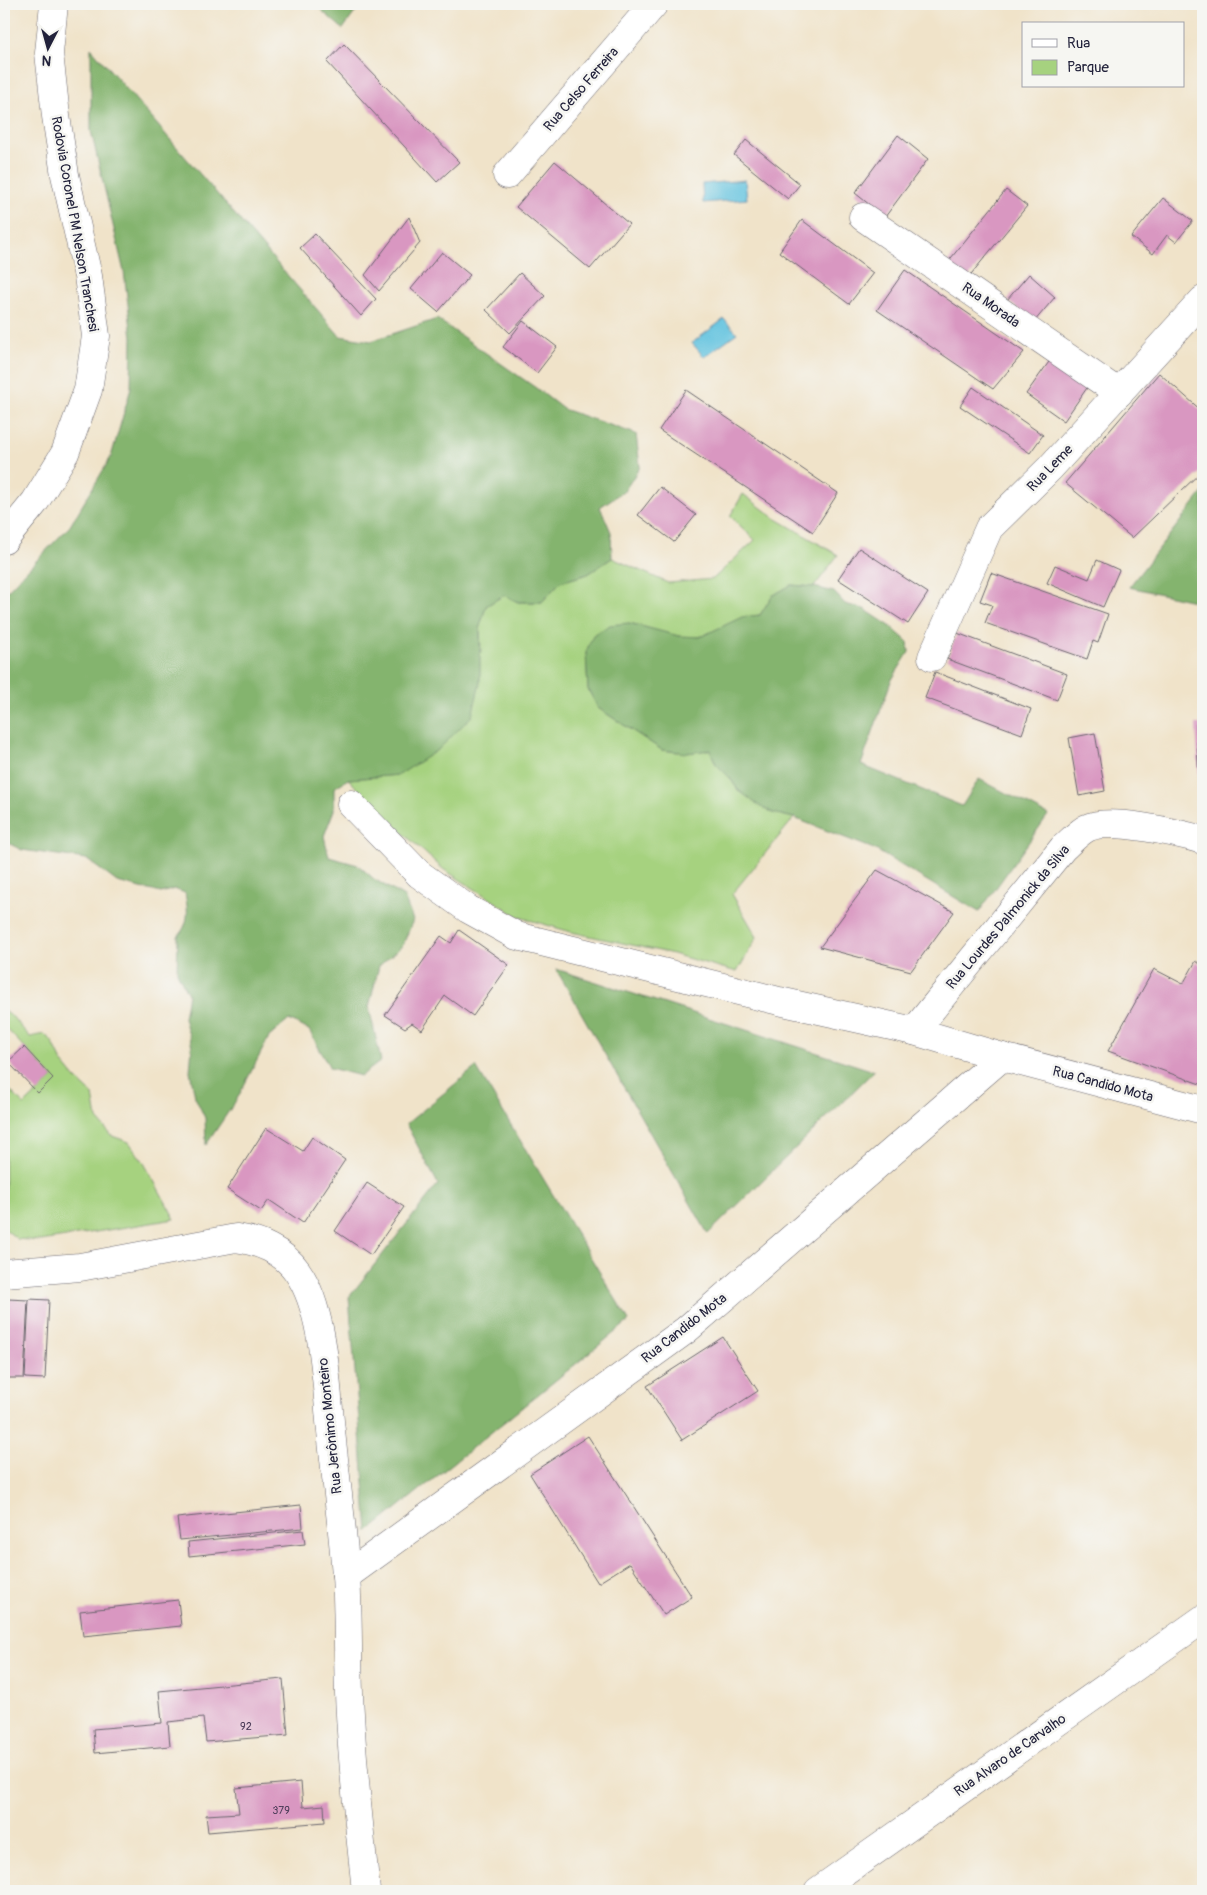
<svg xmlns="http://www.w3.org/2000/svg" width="1207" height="1895" viewBox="0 0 1207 1895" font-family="Pangolin,sans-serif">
  <rect width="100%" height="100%" fill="#f6f6f2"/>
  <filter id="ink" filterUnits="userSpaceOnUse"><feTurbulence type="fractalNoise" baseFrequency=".02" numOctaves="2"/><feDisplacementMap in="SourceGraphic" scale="10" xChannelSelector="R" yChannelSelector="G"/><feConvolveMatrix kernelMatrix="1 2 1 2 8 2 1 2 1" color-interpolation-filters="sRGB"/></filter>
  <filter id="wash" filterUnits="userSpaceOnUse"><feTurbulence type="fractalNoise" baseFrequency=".0096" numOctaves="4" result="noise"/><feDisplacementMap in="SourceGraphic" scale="20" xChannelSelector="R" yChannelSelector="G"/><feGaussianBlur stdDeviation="1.12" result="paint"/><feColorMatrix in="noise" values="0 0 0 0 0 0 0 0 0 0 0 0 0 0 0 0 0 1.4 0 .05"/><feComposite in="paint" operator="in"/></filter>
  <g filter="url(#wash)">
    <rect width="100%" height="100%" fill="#f0e3c9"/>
    <!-- green -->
    <g fill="#a6d27f" stroke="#647a5d">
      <path d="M743,494L775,518L838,555L814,587L791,585L772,596L760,615C733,617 725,629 702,636C684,642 648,627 629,623L586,652L588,689L598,708L662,750L687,753L710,749L716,764L730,778L738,790L773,813L794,818L732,894L757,937L737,972L669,953L571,932L519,917L443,869L395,826L348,779L399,775L481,651L480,626L486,606L504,595L518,602H542L560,582L588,574L612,558L668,583L713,579L755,540L730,516Z"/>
      <polygon points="4,1011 9,1013 30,1037 44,1034 52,1041 62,1062 75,1078 93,1095 97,1119 112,1136 129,1142 144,1163 175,1219 41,1241 17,1239 5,1229 4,1084 24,1105 53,1078 4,1026"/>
    </g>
    <!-- forest -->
    <g fill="#84b46e" stroke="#536b54">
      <polygon points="314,4 361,4 343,29"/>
      <path d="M91,48L340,336L371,341L437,319L536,388L563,409L636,434L640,467L625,490L600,507L611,532L612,558L588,574L560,582L542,602H518L504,595L486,606L480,626V683L472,716L439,749L399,775L348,779L334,788V810L324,836L329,857L358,865L374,879L404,897L413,920L403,945L379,966L369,1007L381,1061L361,1076L330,1068L309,1030L289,1020L269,1037L237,1099L206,1145L205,1118L195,1097L190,1071L192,1046L184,1018L188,994L177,972L178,936C190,923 188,909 185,893L174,889L161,893L117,882L86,859L22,850L4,841V594L70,526L111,457L131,388L132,337L124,272L91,131Z"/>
      <polygon points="1203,492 1203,603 1129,587"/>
      <polygon points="791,585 814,587 834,592 845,604 864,609 890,626 908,642 909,652 891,681 861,765 962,806 979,779 1048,815 979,912 874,849 794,818 773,813 758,805 738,790 730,778 716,764 710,750 687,753 662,750 598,708 588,689 586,652 593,635 610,625 629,623 679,636 700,637 742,617 760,615 772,596"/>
      <polygon points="556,969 874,1071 708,1234"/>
      <polygon points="476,1067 629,1321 368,1532 349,1297 438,1184 406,1124"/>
    </g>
    <!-- water -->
    <g fill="#61c2df" stroke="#42728d">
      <polygon points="745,180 747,199 703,203 702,184"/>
      <polygon points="724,319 737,333 704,357 692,343"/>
    </g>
    <g id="blocks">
      <!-- building -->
      <g fill="#d997c1">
        <polygon points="344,44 459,162 437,182 327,62"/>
        <polygon points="898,135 928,159 885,217 855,193"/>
        <polygon points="746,140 800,184 788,199 734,155"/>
        <polygon points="555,161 629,224 590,269 516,207"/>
        <polygon points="1006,190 1027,206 967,279 947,263"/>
        <polygon points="1163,198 1193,221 1176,242 1167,235 1153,254 1131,237"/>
        <polygon points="409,217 420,243 379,291 365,275"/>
        <polygon points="802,220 873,273 849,304 779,252"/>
        <polygon points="315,234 376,299 361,316 300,248"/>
        <polygon points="442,252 470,275 438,312 411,289"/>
        <polygon points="905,270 1024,352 993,389 877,310"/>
        <polygon points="520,273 545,296 510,333 486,310"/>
        <polygon points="1029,274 1055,297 1034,322 1007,300"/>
        <polygon points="523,321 557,347 537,373 503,347"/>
        <polygon points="1051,359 1089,385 1064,421 1026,394"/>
        <polygon points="1159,373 1203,412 1203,470 1132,538 1065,483"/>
        <polygon points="973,387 1043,435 1030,453 960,406"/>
        <polygon points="686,390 838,493 813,532 659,430"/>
        <polygon points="660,487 696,515 674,542 638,515"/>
        <polygon points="859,548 928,593 908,624 838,579"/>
        <polygon points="1097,560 1119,570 1103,607 1047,583 1055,565 1089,579"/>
        <polygon points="991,573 1108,614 1098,643 1093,641 1087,659 985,623 992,605 980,601"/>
        <polygon points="957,633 1067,674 1057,700 947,659"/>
        <polygon points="935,672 1031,709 1022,734 925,698"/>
        <polygon points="1196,724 1203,724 1203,780 1199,780"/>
        <polygon points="1095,733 1105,791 1079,796 1069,738"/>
        <polygon points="877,870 954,912 911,971 820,947"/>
        <polygon points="459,930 509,965 473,1016 445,996 422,1030 412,1023 405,1028 385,1015 441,936 451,943"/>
        <polygon points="1196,961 1203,966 1203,1085 1108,1051 1154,969 1183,984"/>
        <polygon points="24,1047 53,1078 38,1093 8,1062"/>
        <polygon points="266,1128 303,1151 312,1137 345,1160 303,1223 269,1200 261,1211 227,1189"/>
        <polygon points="367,1183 404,1207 371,1255 335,1231"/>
        <polygon points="8,1299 28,1300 24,1378 4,1378"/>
        <polygon points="29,1299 49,1300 45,1379 25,1378"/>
        <polygon points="723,1337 758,1391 682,1440 647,1386"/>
        <polygon points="588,1436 692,1597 664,1615 630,1563 598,1583 530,1474"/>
        <polygon points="301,1505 303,1528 180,1540 177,1518"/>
        <polygon points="303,1530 305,1544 189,1556 188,1542"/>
        <polygon points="178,1600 181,1626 83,1636 80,1611"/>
        <polygon points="283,1679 288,1735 206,1742 203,1718 168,1722 170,1746 95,1753 93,1729 162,1723 159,1691"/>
        <polygon points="301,1782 303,1807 324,1805 325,1822 208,1832 206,1815 239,1813 236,1788"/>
      </g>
    </g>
  </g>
  <g filter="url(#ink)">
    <use href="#blocks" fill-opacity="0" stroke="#6a666d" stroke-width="1"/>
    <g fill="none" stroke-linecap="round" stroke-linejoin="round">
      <defs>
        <g id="minor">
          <polyline points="507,175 654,4"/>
          <polyline points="863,217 1119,393"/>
          <polyline points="932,657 989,528 1050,468 1203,300"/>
          <polyline points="351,804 419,874 468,909 517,936 779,1001 914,1031 1002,1057 1203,1110"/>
          <path d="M914,1031L1063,848C1070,842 1079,832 1087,828C1110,817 1178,833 1203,840"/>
          <path d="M4,1273L80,1267L236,1238C259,1241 283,1251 297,1271C323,1307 326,1377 330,1421C335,1472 342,1523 346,1575C349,1621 347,1668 350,1714C353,1773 360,1833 366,1891"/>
          <polyline points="346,1576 686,1330 1002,1057"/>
          <polyline points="818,1891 1203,1619"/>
        </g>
        <polyline id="highway" points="4,540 35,502 65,453 88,390 96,336 88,276 65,175 56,116 49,53 54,4"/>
      </defs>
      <!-- minor casing -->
      <use href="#minor" stroke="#6a666d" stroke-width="29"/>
      <!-- highway casing -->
      <use href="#highway" stroke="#6a666d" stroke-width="29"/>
      <!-- minor -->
      <use href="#minor" stroke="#fff" stroke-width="28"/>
      <!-- highway -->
      <use href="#highway" stroke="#fff" stroke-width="28"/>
    </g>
  </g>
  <g text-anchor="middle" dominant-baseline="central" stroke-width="5" stroke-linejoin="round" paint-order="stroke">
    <!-- number labels -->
    <g font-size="11" fill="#503f5c">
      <text x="246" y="1726">92</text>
      <text x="281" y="1810">379</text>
    </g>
    <!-- street labels -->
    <g font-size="14" fill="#22223b" stroke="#f6f6f2">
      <text transform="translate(581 89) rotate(-49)">Rua Celso Ferreira</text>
      <text transform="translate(75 224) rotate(80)">Rodovia Coronel PM Nelson Tranchesi</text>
      <text transform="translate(991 305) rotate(35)">Rua Morada</text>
      <text transform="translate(1050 468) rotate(-46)">Rua Leme</text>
      <text transform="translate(1008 917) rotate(-50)">Rua Lourdes Dalmonick da Silva</text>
      <text transform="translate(1103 1084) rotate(15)">Rua Candido Mota</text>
      <text transform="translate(684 1328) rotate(-38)">Rua Candido Mota</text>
      <text transform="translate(330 1426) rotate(-96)">Rua Jerônimo Monteiro</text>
      <text transform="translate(1010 1755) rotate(-35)">Rua Alvaro de Carvalho</text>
    </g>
  </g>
  <!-- margin -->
  <rect width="1207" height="1895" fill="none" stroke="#f6f6f2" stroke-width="20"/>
  <!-- legend -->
  <rect x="1022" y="22" width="162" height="65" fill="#f6f6f2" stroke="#a1a1a9"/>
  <rect x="1032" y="39" width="25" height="8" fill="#ffffff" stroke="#a1a1a9"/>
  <text x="1067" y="48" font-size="15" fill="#22223b">Rua</text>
  <rect x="1032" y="60" width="25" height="15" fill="#a6d27f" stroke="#a1a1a9"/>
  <text x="1067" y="72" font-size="15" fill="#22223b">Parque</text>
  <!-- north arrow -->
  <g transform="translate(48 48) rotate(186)" stroke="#f6f6f2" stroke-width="4" paint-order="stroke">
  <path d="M0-4L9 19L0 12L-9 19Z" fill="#22223b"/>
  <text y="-8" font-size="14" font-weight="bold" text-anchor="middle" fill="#22223b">N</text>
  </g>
</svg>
